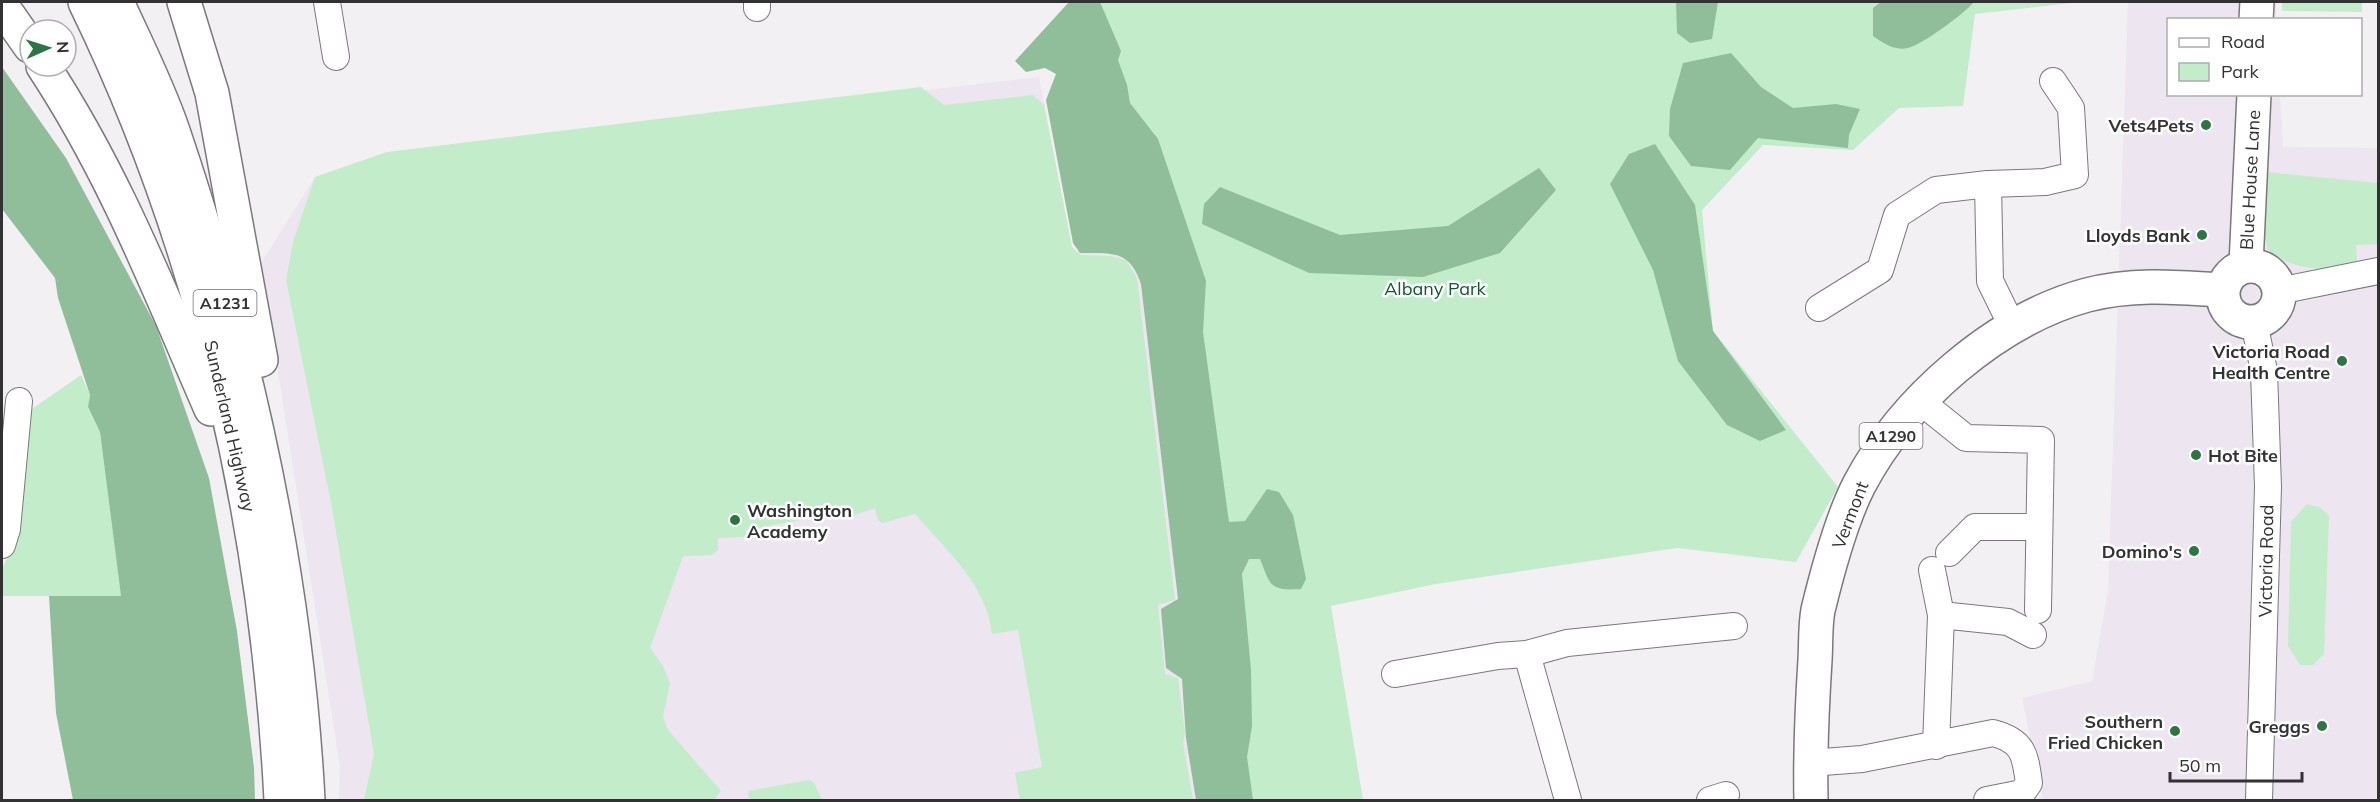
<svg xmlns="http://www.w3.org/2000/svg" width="2380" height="802" viewBox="0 0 2380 802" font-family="Mulish,sans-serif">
  <rect width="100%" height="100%" fill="#f3f0f4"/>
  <!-- built -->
  <g fill="#ede5f0">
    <polygon points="2128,2 2276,2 2276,19 2168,20 2168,94 2280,95 2283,147 2378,148 2378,800 2043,800 2022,698 2092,681 2108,591"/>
    <polygon points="1039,77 1073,251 1141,253 1199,800 339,800 340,767 261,263 315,177 387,152"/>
  </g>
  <!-- green -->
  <g fill="#c3eccb">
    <polygon points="1095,2 2081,2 1975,14 1963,106 1899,108 1853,150 1763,145 1702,210 1713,331 1838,487 1796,562 1677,548 1436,584 1331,606 1363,800 1221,800 1149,199"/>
    <polygon points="2282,2 2362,2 2362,12 2282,11"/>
    <path d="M921,87L944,105L1033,95L1044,105L1072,247L1081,255L1110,256L1126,260L1137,278L1175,600L1158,605L1165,674L1178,678L1185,734L1183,743L1193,800H1020L1015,773L1042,767L1018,630L992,634C987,585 946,550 915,514L882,523L878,520L875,508L849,517L844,512L746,530V537L718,538V550L712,555L683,556L650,648L663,666L670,683L663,717L668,730L721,791L714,800H364L374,754L332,508L286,280L293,242L315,177L387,152Z"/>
    <path d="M2266,172L2378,183V244L2356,245L2357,266C2323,271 2299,271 2269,253L2264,236Z"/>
    <polygon points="81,375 90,395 88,408 100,432 121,596 2,596 2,569 17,538 29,411"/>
    <polygon points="2307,504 2321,508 2329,516 2324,654 2313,665 2300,665 2288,646 2291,522"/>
    <polygon points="809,780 814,783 822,800 751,800 748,796 749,791"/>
  </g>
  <!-- forest -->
  <g fill="#90be9a">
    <path d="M1069,2H1100L1121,51L1118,60L1127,85L1130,103L1158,139L1206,281L1203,332L1229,522L1245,521L1267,489L1279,492L1293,515L1306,579L1301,589C1269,591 1271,586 1260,559H1249L1242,574L1251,670L1252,726L1247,757L1253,800H1196L1186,738L1182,679L1166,668L1161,609L1178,599L1141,284C1130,250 1112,253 1080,253L1073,243L1046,100L1056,74L1045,68L1026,72L1015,61Z"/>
    <polygon points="1676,2 1718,2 1712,39 1690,43 1677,33"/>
    <path d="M1881,2H1974C1965,13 1922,45 1908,48C1894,51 1883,43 1873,36V8Z"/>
    <polygon points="1731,53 1761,87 1793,108 1836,104 1860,109 1849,135 1848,148 1758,138 1730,170 1691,166 1669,136 1670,109 1683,63"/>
    <polygon points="2,67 66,158 156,326 209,478 237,631 254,768 255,800 73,800 56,713 49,596 121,596 100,432 88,407 90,395 58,298 55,278 2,209"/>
    <polygon points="1655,144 1695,205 1713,331 1786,430 1760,441 1727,425 1678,361 1653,270 1610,184 1629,154"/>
    <polygon points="1539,168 1556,190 1500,253 1423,277 1309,273 1202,224 1204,204 1220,187 1340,235 1448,226"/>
  </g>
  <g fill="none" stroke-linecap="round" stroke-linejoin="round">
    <defs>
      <g id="minor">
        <polyline points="327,2 336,57"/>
        <polyline points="757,2 757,8"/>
        <polyline points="1988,184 1990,281 2012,326"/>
        <polyline points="2279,291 2378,271"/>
        <polyline points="1819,308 1880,270 1897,215 1936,190 1988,184 2045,182 2075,175 2071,108 2053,81"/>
        <polyline points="2254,322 2264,371 2268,487 2259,800"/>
        <polyline points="1920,401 1966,438 2041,440 2038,610"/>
        <polyline points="2,545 7,529 19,401"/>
        <polyline points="1949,553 1975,527 2039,527"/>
        <polyline points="1932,570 1941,615"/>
        <polyline points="1527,654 1568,800"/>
        <polyline points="1395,674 1498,656 1527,654 1567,643 1734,626"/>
        <polyline points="1936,746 1941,615 2008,622 2033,635"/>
        <path d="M1810,763L1862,759L1993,733C2024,741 2025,755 2029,783L2022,793L1987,800"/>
        <polyline points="1710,800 1726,795"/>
      </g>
      <g id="major">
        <polyline points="2256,20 2257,2"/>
        <polyline points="2246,265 2254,94"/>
        <circle cx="2251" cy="294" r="28"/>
        <path d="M1811,800C1810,754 1812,707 1815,660C1816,644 1815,626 1818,610C1827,573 1842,518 1859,485C1903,401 1995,320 2087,295C2132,283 2177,287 2222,290"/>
      </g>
      <g id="highway">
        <path d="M85,2C206,250 267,525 281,800"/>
        <path d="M117,2C136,44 158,87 173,131C246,347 296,573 308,800"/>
        <polyline points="184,2 212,93 261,360"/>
        <polyline points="2,6 30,46"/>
        <path d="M43,66C115,175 159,290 211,409"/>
      </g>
    </defs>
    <!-- minor casing -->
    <use href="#minor" stroke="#7b787c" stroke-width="28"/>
    <!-- major casing -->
    <use href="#major" stroke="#7b787c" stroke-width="36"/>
    <!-- highway casing -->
    <use href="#highway" stroke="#7b787c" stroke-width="36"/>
    <!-- minor -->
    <use href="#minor" stroke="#fff" stroke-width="26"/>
    <!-- major -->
    <use href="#major" stroke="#fff" stroke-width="33"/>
    <!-- highway -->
    <use href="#highway" stroke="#fff" stroke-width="33"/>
  </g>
  <!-- markers -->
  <g fill="#2d7644" stroke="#fff" stroke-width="2">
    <circle cx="2206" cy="125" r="6"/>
    <circle cx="2202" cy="235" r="6"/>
    <circle cx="2342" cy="361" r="6"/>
    <circle cx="2196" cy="455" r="6"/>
    <circle cx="735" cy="520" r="6"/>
    <circle cx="2194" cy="551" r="6"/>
    <circle cx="2322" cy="726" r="6"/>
    <circle cx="2175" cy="731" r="6"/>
  </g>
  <g text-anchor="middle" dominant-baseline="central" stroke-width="5" stroke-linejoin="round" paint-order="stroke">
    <!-- shield labels -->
    <g fill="#fff" stroke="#706f70" stroke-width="1.5">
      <rect x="193.5" y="290" width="63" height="26" rx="4.5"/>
      <rect x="1859.5" y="423" width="63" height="26" rx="4.5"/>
    </g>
    <g font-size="16" font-weight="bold" fill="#323133">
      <text x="225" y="303">A1231</text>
      <text x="1891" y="436">A1290</text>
    </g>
    <!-- poi labels -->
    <g font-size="18" font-weight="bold" fill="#323133" stroke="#fff" text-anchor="end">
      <text x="2194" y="125">Vets4Pets</text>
      <text x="2190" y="235">Lloyds Bank</text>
      <text x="2330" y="351">Victoria Road<tspan x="2330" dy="21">Health Centre</tspan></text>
      <text x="2208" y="455" text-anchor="start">Hot Bite</text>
      <text x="747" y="510" text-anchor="start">Washington<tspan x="747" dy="21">Academy</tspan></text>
      <text x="2182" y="551">Domino's</text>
      <text x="2163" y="721">Southern<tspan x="2163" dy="21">Fried Chicken</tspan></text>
      <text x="2310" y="726">Greggs</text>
    </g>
    <!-- street labels -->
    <g font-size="18" fill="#323133" stroke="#fff">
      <text transform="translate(2250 180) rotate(-87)">Blue House Lane</text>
      <text transform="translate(230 426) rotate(77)">Sunderland Highway</text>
      <text transform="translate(1850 515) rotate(-69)">Vermont</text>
      <text transform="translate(2266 561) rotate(-89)">Victoria Road</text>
    </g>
    <!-- park labels -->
    <g font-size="18" fill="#10582b" stroke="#fff">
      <text x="1435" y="288">Albany Park</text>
    </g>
  </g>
  <!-- border -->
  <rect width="2380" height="802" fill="none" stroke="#323133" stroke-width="6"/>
  <!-- legend -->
  <rect x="2167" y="18" width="195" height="78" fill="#ffffff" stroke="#adadad" stroke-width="1.5"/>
  <rect x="2179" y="38" width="30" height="9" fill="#ffffff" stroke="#adadad" stroke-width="1.5"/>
  <text x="2221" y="48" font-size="18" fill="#323133">Road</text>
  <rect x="2179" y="63" width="30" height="18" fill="#c3eccb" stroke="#adadad" stroke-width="1.5"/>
  <text x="2221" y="78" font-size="18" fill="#323133">Park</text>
  <!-- north arrow -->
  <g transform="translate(48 48) rotate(87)"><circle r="28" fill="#ffffff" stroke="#adadad" stroke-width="1.5"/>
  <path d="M0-4.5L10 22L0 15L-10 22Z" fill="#2d7644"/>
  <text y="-9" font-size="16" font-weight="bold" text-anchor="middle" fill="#323133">N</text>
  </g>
  <!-- scale -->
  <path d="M2170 772v9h132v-9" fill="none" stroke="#323133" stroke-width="3"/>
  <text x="2179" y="772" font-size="18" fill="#323133" stroke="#ffffff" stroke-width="4.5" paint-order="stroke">50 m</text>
</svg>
